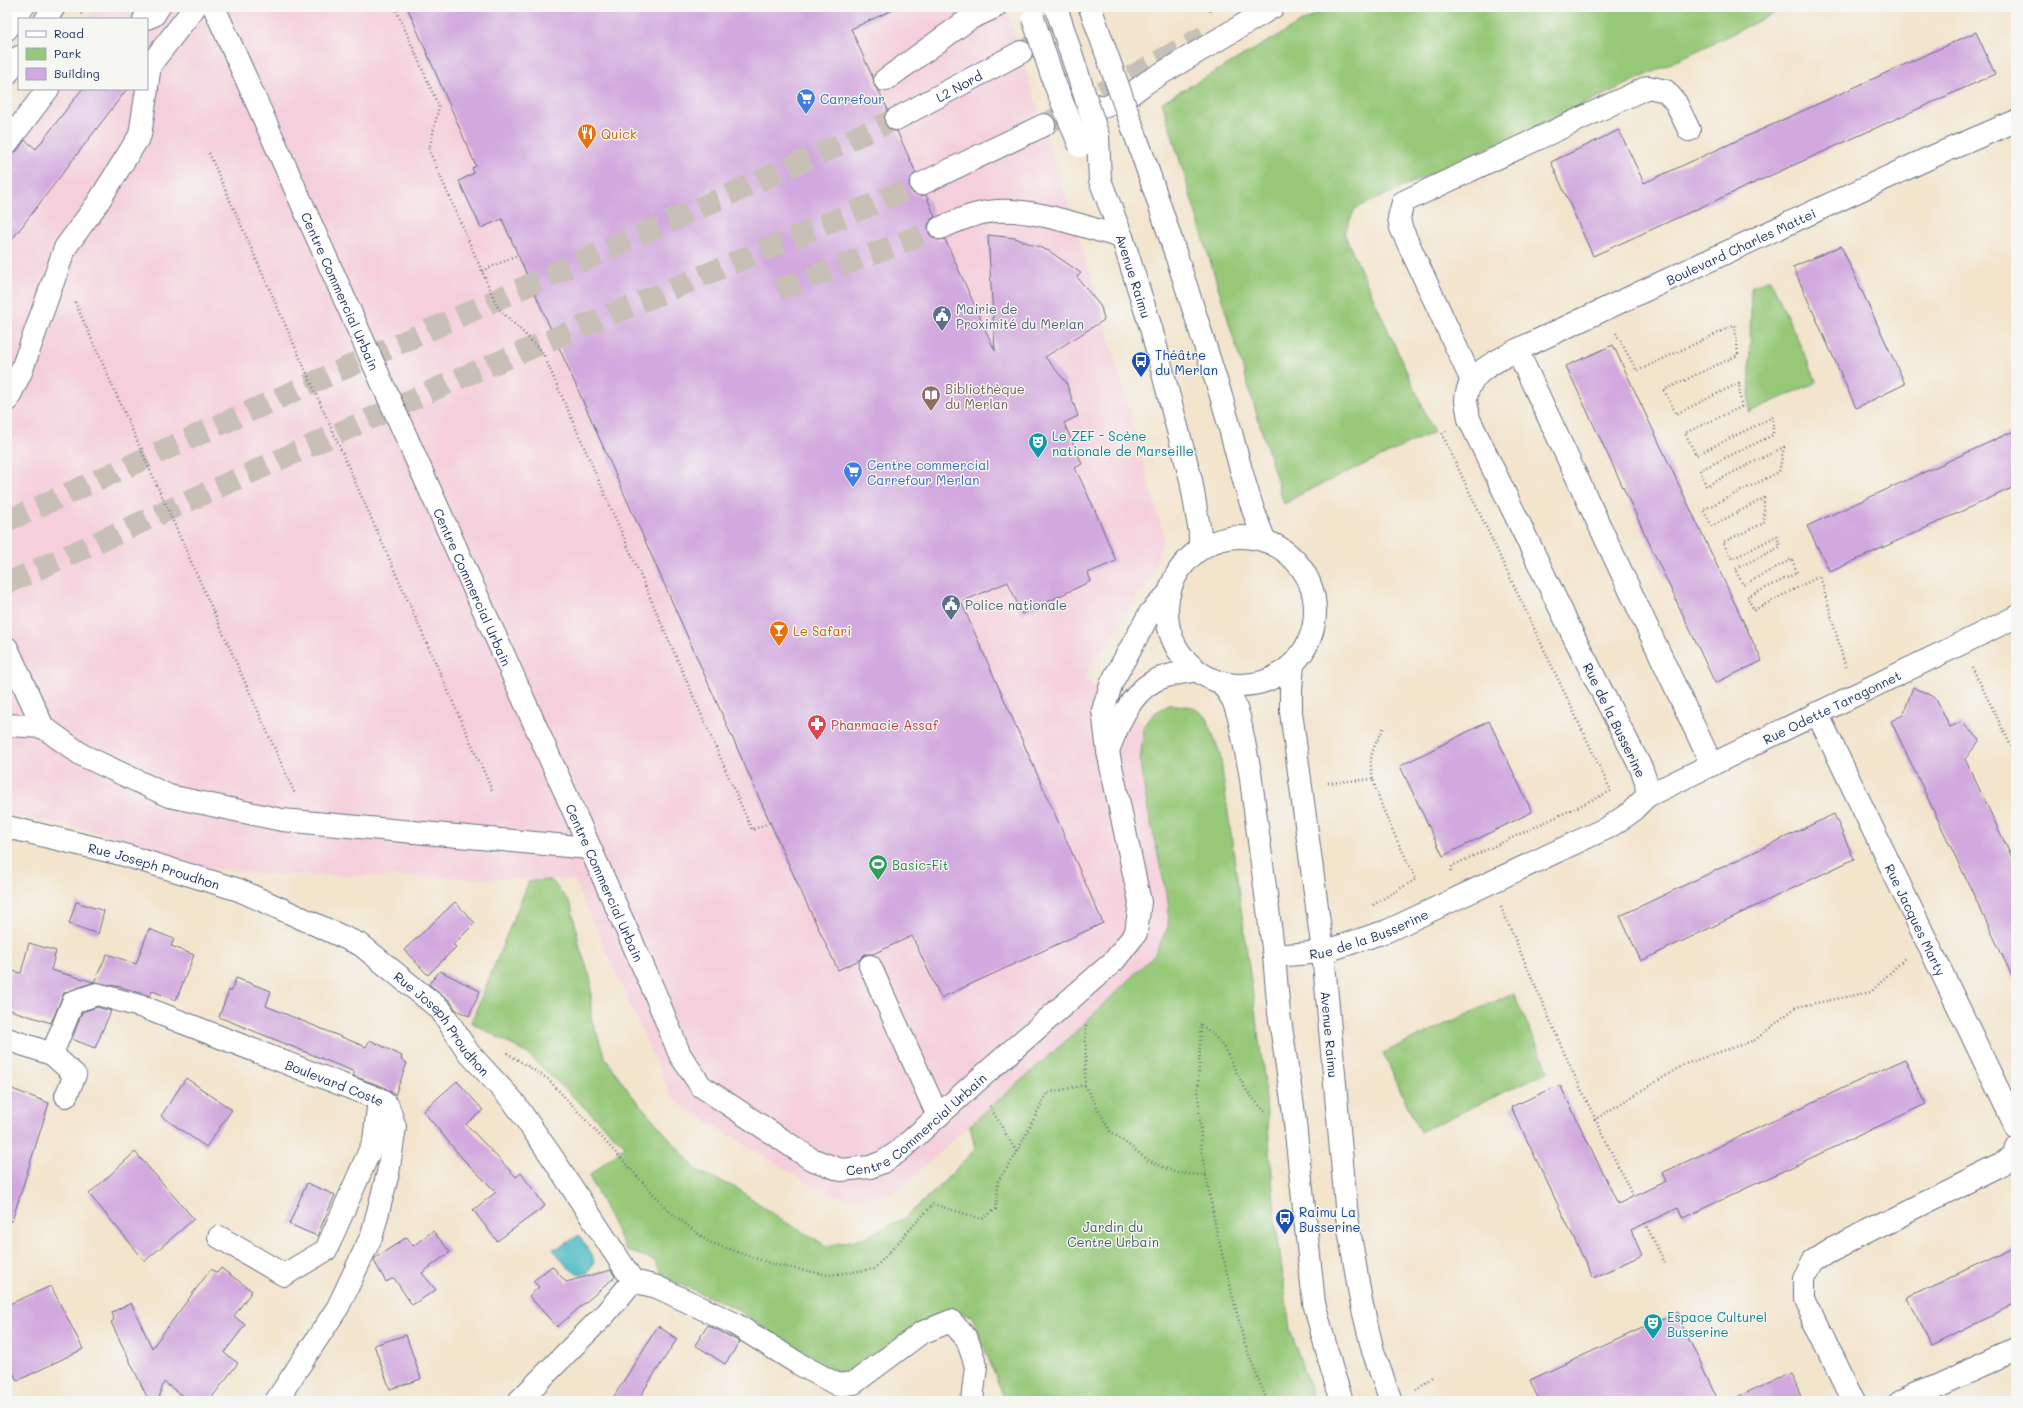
<svg xmlns="http://www.w3.org/2000/svg" width="2023" height="1408" viewBox="0 0 2023 1408" font-family="Mali,sans-serif">
  <rect width="100%" height="100%" fill="#f6f6f2"/>
  <filter id="ink" filterUnits="userSpaceOnUse"><feTurbulence type="fractalNoise" baseFrequency=".025" numOctaves="2"/><feDisplacementMap in="SourceGraphic" scale="8" xChannelSelector="R" yChannelSelector="G"/><feConvolveMatrix kernelMatrix="1 2 1 2 8 2 1 2 1" color-interpolation-filters="sRGB"/></filter>
  <filter id="wash" filterUnits="userSpaceOnUse"><feTurbulence type="fractalNoise" baseFrequency=".012" numOctaves="4" result="noise"/><feDisplacementMap in="SourceGraphic" scale="16" xChannelSelector="R" yChannelSelector="G"/><feGaussianBlur stdDeviation="0.9" result="paint"/><feColorMatrix in="noise" values="0 0 0 0 0 0 0 0 0 0 0 0 0 0 0 0 0 1.4 0 .05"/><feComposite in="paint" operator="in"/></filter>
  <g filter="url(#wash)">
    <rect width="100%" height="100%" fill="#f3e4cc"/>
    <!-- built -->
    <polygon fill="#f5cfdc" points="96,7 1006,7 1101,308 1164,536 1152,576 1084,679 1144,725 1140,762 1147,805 1169,906 1168,927 1155,954 1068,1039 970,1125 903,1186 881,1196 858,1200 827,1194 694,1114 671,1096 574,880 260,874 204,867 117,836 7,814 7,123 33,89 147,89 147,19 86,19"/>
    <!-- green -->
    <g fill="#96c878" stroke="#587c6b">
      <polygon points="1328,7 1787,7 1651,73 1355,209 1344,233 1434,432 1303,493 1284,504 1162,102"/>
      <polygon points="1770,279 1817,382 1749,412 1751,287"/>
      <polygon points="1170,704 1193,707 1207,718 1220,754 1264,1076 1276,1225 1290,1329 1314,1401 1005,1401 972,1316 946,1310 916,1327 861,1366 844,1372 820,1366 735,1308 663,1277 654,1260 626,1250 589,1176 625,1146 528,1054 471,1022 529,881 551,880 571,904 580,948 591,980 591,1018 606,1059 630,1093 698,1171 738,1189 787,1223 827,1246 863,1238 903,1219 936,1190 975,1149 970,1125 1068,1039 1155,954 1168,927 1169,906 1147,805 1140,762 1144,725 1153,714"/>
      <polygon points="1513,993 1549,1071 1420,1132 1383,1053"/>
    </g>
    <!-- water -->
    <path fill="#4bbac3" stroke="#337490" d="M579,1235L593,1257L594,1263L587,1274C571,1277 562,1260 553,1249L562,1246Z"/>
    <g id="blocks">
      <!-- building -->
      <g fill="#d2a9de">
        <polygon points="407,7 899,7 851,29 873,78 875,87 879,91 888,110 884,118 885,125 890,130 897,131 916,173 911,177 909,183 910,189 914,194 920,196 926,195 935,217 930,220 928,226 929,233 933,238 938,240 945,239 995,351 988,235 1015,238 1049,251 1081,273 1077,277 1101,307 1104,320 1045,357 1066,382 1078,416 1064,423 1082,464 1075,468 1094,508 1116,561 1088,573 1091,581 1022,614 1008,582 961,602 1103,923 941,998 912,936 873,954 865,954 859,960 838,970 797,883 502,219 481,228 459,181 474,173 472,168 476,166"/>
        <polygon points="1976,32 1995,74 1593,256 1551,162 1619,130 1644,183"/>
        <polygon points="82,89 127,89 7,246 7,155 17,151 25,140 36,149"/>
        <polygon points="1841,246 1905,384 1856,408 1793,267"/>
        <polygon points="1613,345 1762,661 1715,683 1566,366"/>
        <polygon points="2016,430 2016,486 1830,572 1807,526"/>
        <polygon points="1913,687 1936,698 1950,727 1961,722 1980,740 1965,759 2016,866 2016,984 1891,721 1903,715"/>
        <polygon points="1489,721 1532,812 1443,856 1400,766"/>
        <polygon points="1834,814 1854,859 1641,961 1620,916"/>
        <polygon points="76,902 104,911 98,934 69,924"/>
        <polygon points="455,902 475,923 453,945 456,947 428,975 404,950"/>
        <polygon points="149,929 174,939 171,946 194,955 176,1000 152,991 150,996 121,987 94,982 107,954 136,964"/>
        <polygon points="29,943 56,951 51,970 94,982 64,993 51,1023 7,1009 7,988 12,971 21,973"/>
        <polygon points="440,971 480,991 469,1016 456,1010 449,1000 429,984"/>
        <polygon points="236,978 271,991 266,1006 366,1047 370,1040 402,1056 401,1059 407,1063 395,1095 384,1087 353,1076 355,1072 219,1017 229,990 231,992"/>
        <polygon points="97,1007 111,1011 95,1048 72,1039 82,1012"/>
        <polygon points="1905,1059 1926,1104 1683,1218 1678,1208 1631,1230 1642,1255 1593,1278 1511,1107 1560,1085 1618,1204 1666,1181 1662,1173"/>
        <polygon points="186,1078 232,1110 206,1147 161,1116"/>
        <polygon points="457,1081 483,1110 466,1124 516,1177 521,1173 545,1206 497,1241 473,1210 496,1192 462,1158 423,1111"/>
        <polygon points="7,1087 49,1103 12,1221 7,1220"/>
        <polygon points="135,1152 194,1219 145,1261 89,1194"/>
        <polygon points="307,1183 335,1195 317,1236 289,1224"/>
        <polygon points="433,1231 450,1252 422,1273 436,1290 412,1305 394,1278 386,1282 374,1261 375,1258 407,1237 413,1246"/>
        <polygon points="2016,1247 2016,1303 1930,1345 1908,1298"/>
        <polygon points="552,1266 566,1282 611,1270 615,1277 557,1327 529,1296 539,1287 533,1281"/>
        <polygon points="221,1268 252,1291 234,1316 245,1325 224,1353 238,1363 209,1401 189,1401 164,1382 158,1401 149,1401 111,1322 114,1320 112,1312 131,1303 152,1348 211,1269 217,1273"/>
        <polygon points="51,1286 83,1349 17,1381 7,1359 7,1305"/>
        <polygon points="1677,1312 1719,1401 1539,1401 1530,1380"/>
        <polygon points="708,1325 740,1342 725,1364 695,1345"/>
        <polygon points="658,1326 677,1339 637,1401 611,1401"/>
        <polygon points="406,1335 421,1379 390,1389 374,1345"/>
        <polygon points="1790,1372 1803,1401 1727,1401"/>
      </g>
    </g>
  </g>
  <g filter="url(#ink)">
    <use href="#blocks" fill-opacity="0" stroke="#676e84" stroke-width="1"/>
    <g fill="none" stroke-linecap="round" stroke-linejoin="round">
      <!-- minor-tunnel -->
      <polyline stroke="#c8c0b6" stroke-width="22" stroke-dasharray="22 11" stroke-linecap="butt" points="778,290 940,228"/>
      <!-- highway-tunnel -->
      <g stroke="#c8c0b6" stroke-width="22" stroke-dasharray="22 11" stroke-linecap="butt">
        <polyline points="1024,51 1101,7"/>
        <polyline points="1044,125 1204,36"/>
        <polyline points="7,521 896,119"/>
        <polyline points="7,583 460,378 921,184"/>
      </g>
      <defs>
        <g id="minor">
          <path id="s1" d="M214,7L654,991L680,1055L701,1086L811,1159L841,1170L870,1167L883,1162L898,1152L977,1081L1114,961L1136,933L1140,902L1108,752L1103,710L1112,682L1150,613L1170,592"/>
          <polyline points="46,19 54,7"/>
          <polyline points="144,19 154,15 159,7"/>
          <polyline points="7,29 23,7"/>
          <polyline points="7,74 19,57"/>
          <polyline points="885,80 969,19 995,7"/>
          <polyline points="1054,82 1087,103 1103,107 1123,100 1147,82 1273,7"/>
          <polyline points="147,86 150,65 195,7"/>
          <path d="M1131,123C1164,213 1192,305 1221,396C1235,444 1245,494 1265,541"/>
          <path id="s2" d="M1098,136L1100,180L1122,237L1151,328L1191,480L1200,533V549"/>
          <polyline points="7,143 48,89"/>
          <path d="M940,228C952,223 965,217 978,214C1021,202 1079,226 1122,237"/>
          <polyline points="1517,350 1712,765"/>
          <polyline points="1472,381 1401,228 1399,218 1403,202 1648,87 1666,91 1676,103 1689,130"/>
          <polyline points="7,401 21,372 65,248 97,204 140,135 147,89"/>
          <circle cx="1241" cy="611" r="74"/>
          <polyline points="7,648 43,727"/>
          <path id="s3" d="M1293,664L1291,690V712L1323,952L1347,1217L1361,1301L1373,1351L1391,1401"/>
          <polyline points="1223,685 1233,700 1239,717 1250,772 1274,956 1279,1013 1294,1114 1314,1303 1332,1370 1342,1401"/>
          <path id="s4" d="M1817,713L2016,1127"/>
          <polyline points="7,725 43,727 82,755 169,796 282,820 589,848"/>
          <path d="M1108,751C1118,725 1129,695 1154,681C1167,674 1183,673 1196,670"/>
          <path id="s5" d="M1647,796L2016,617"/>
          <path id="s6" d="M7,827L121,854L239,890L361,945L441,1010L468,1052L513,1101L552,1157L633,1281L605,1314L519,1401"/>
          <path id="s7" d="M1274,956L1323,952L1387,931L1609,827L1630,813L1647,796L1646,782L1642,770L1574,637L1469,419C1468,413 1467,407 1466,401C1466,373 1497,361 1517,350L1929,158L2016,121"/>
          <polyline points="870,966 938,1116"/>
          <path id="s8" d="M7,1039L52,1054L73,1002L97,994L143,1007L379,1099L388,1106L395,1127L388,1173L372,1235L338,1307L276,1401"/>
          <polyline points="52,1054 75,1075 66,1096"/>
          <polyline points="219,1237 284,1275 326,1250 374,1141 379,1099"/>
          <polyline points="633,1281 657,1287 735,1324 799,1364 838,1385 854,1383 921,1333 951,1321 967,1339 976,1366 972,1401"/>
          <polyline points="1853,1401 1804,1300 1804,1278 1813,1261 1832,1249 2001,1165 2014,1154 2016,1146"/>
          <polyline points="1900,1401 2016,1349"/>
        </g>
        <g id="highway">
          <path id="s9" d="M896,119L1021,52"/>
          <polyline points="921,184 1044,125"/>
        </g>
      </defs>
      <!-- minor casing -->
      <use href="#minor" stroke="#676e84" stroke-width="24"/>
      <!-- highway casing -->
      <use href="#highway" stroke="#676e84" stroke-width="24"/>
      <!-- path -->
      <g stroke="#676e84" stroke-width="2.5" stroke-dasharray="1 3" stroke-linecap="butt">
        <polyline points="395,7 439,107 429,150 498,308 542,351 752,830 771,822"/>
        <polyline points="1208,7 1212,14"/>
        <polyline points="81,14 86,7"/>
        <polyline points="209,153 492,790"/>
        <polyline points="482,271 518,255"/>
        <polyline points="75,302 295,794"/>
        <polyline points="1616,333 1637,371 1735,325 1738,355 1664,390 1676,414 1739,383 1741,407 1685,433 1696,455 1773,417 1773,435 1700,470 1706,486 1784,447 1779,472 1703,510 1712,526 1764,498 1764,523 1723,542 1732,559 1777,536 1780,547 1735,569 1743,585 1792,559 1797,573 1747,597 1754,610 1820,576 1846,669"/>
        <polyline points="1446,431 1442,434 1611,791 1452,866 1451,872"/>
        <polyline points="1972,667 2016,756"/>
        <polyline points="1328,783 1373,779"/>
        <path d="M1373,905L1416,879C1403,851 1368,788 1371,759C1373,747 1378,738 1384,728"/>
        <polyline points="1501,907 1569,1064 1633,1197"/>
        <polyline points="1201,1024 1198,1089 1202,1155 1217,1233 1244,1342 1267,1401"/>
        <path d="M1201,1025C1227,1042 1228,1060 1243,1084C1248,1094 1257,1102 1264,1111H1266"/>
        <polyline points="507,1053 548,1079 671,1213 709,1242 775,1265 829,1275 874,1269 933,1204 982,1219 996,1209 998,1181 1017,1153 989,1105"/>
        <polyline points="1085,1085 1110,1131 1148,1160 1176,1173 1206,1175"/>
        <polyline points="1594,1120 1685,1064 1755,1040 1796,1007 1871,992 1905,958"/>
        <polyline points="1017,1152 1047,1093 1085,1085 1086,1022"/>
        <polyline points="1645,1223 1665,1263"/>
        <polyline points="1416,1391 1433,1376"/>
      </g>
      <!-- minor -->
      <use href="#minor" stroke="#fff" stroke-width="22"/>
      <!-- highway -->
      <use href="#highway" stroke="#fff" stroke-width="22"/>
      <defs>
        <g id="minor-bridge">
          <polyline points="1090,7 1131,123"/>
          <polyline points="1057,10 1098,136"/>
          <polyline points="1033,18 1054,82 1080,146"/>
        </g>
      </defs>
      <!-- minor-bridge casing -->
      <use href="#minor-bridge" stroke="#676e84" stroke-width="24" stroke-linecap="butt"/>
      <!-- minor-bridge -->
      <use href="#minor-bridge" stroke="#fff" stroke-width="22"/>
    </g>
  </g>
  <!-- icons -->
  <defs>
    <symbol id="supermarket-pin" viewBox="-11 -11 22 30"><path d="M0 17L-7.5 6A9.5 9.5 0 1 1 7.5 6Z" fill="#3f7fe0" stroke="#f6f6f2"/><path d="M-6-5.5h2.5l.6 2H6L4.5 2H-2.5L-4.4-4H-6ZM-1.5 3.2a1.3 1.3 0 1 0 .1 0ZM3 3.2a1.3 1.3 0 1 0 .1 0Z" fill="#fff"/></symbol>
    <symbol id="restaurant-pin" viewBox="-11 -11 22 30"><path d="M0 17L-7.5 6A9.5 9.5 0 1 1 7.5 6Z" fill="#e8710a" stroke="#f6f6f2"/><path d="M-5-6h1v4h1v-4h1v4h1v-4h1v5L-1.5 .5V6h-2V.5L-5-1ZM5-6V6H3V1.5H1.5Q1.5-4 5-6Z" fill="#fff"/></symbol>
    <symbol id="civic-pin" viewBox="-11 -11 22 30"><path d="M0 17L-7.5 6A9.5 9.5 0 1 1 7.5 6Z" fill="#5c6f8a" stroke="#f6f6f2"/><path d="M-.6-6.5H3V-4.5H.6V-3L4-1V1h2V6H-6V1h2V-1L-.6-3ZM-1.2 2.5V6h2.4V2.5Z" fill="#fff"/></symbol>
    <symbol id="bus-pin" viewBox="-11 -11 22 30"><path d="M0 17L-7.5 6A9.5 9.5 0 1 1 7.5 6Z" fill="#1a4fb4" stroke="#f6f6f2"/><path d="M-5-6H5V4H4V6H2V4H-2V6H-4V4H-5ZM-3.5-4V0h7V-4ZM-3.5 1.2v1.5H-2V1.2ZM2 1.2v1.5H3.5V1.2Z" fill="#fff"/></symbol>
    <symbol id="library-pin" viewBox="-11 -11 22 30"><path d="M0 17L-7.5 6A9.5 9.5 0 1 1 7.5 6Z" fill="#8d6e63" stroke="#f6f6f2"/><path d="M-6-4Q-3-5.5-.7-3.5V5Q-3 3-6 4ZM6-4Q3-5.5 .7-3.5V5Q3 3 6 4Z" fill="#fff"/></symbol>
    <symbol id="theatre-pin" viewBox="-11 -11 22 30"><path d="M0 17L-7.5 6A9.5 9.5 0 1 1 7.5 6Z" fill="#0f9aa8" stroke="#f6f6f2"/><path d="M-5-5.5Q0-4 5-5.5V0Q5 5 0 6Q-5 5-5 0ZM-3.3-2.5H-1v1.5H-3.3ZM1-2.5H3.3v1.5H1ZM-2.8 1Q0 5.5 2.8 1Z" fill="#fff"/></symbol>
    <symbol id="bar-pin" viewBox="-11 -11 22 30"><path d="M0 17L-7.5 6A9.5 9.5 0 1 1 7.5 6Z" fill="#e8710a" stroke="#f6f6f2"/><path d="M-6-5H6L.8 .8V4.5H3.5V6h-7V4.5H-.8V.8Z" fill="#fff"/></symbol>
    <symbol id="pharmacy-pin" viewBox="-11 -11 22 30"><path d="M0 17L-7.5 6A9.5 9.5 0 1 1 7.5 6Z" fill="#e0444e" stroke="#f6f6f2"/><path d="M-2-6h4v4h4v4h-4v4h-4v-4h-4v-4h4Z" fill="#fff"/></symbol>
    <symbol id="stadium-pin" viewBox="-11 -11 22 30"><path d="M0 17L-7.5 6A9.5 9.5 0 1 1 7.5 6Z" fill="#2e9e5b" stroke="#f6f6f2"/><path d="M0-5a6.5 5 0 1 0 0 10a6.5 5 0 1 0 0-10ZM-3.5-1.8h7v3.6h-7Z" fill="#fff"/></symbol>
  </defs>
  <g fill-rule="evenodd">
    <use href="#supermarket-pin" x="795" y="87" width="22" height="30"/>
    <use href="#restaurant-pin" x="576" y="122" width="22" height="30"/>
    <use href="#civic-pin" x="931" y="304" width="22" height="30"/>
    <use href="#bus-pin" x="1130" y="350" width="22" height="30"/>
    <use href="#library-pin" x="920" y="384" width="22" height="30"/>
    <use href="#theatre-pin" x="1027" y="431" width="22" height="30"/>
    <use href="#supermarket-pin" x="842" y="460" width="22" height="30"/>
    <use href="#civic-pin" x="940" y="593" width="22" height="30"/>
    <use href="#bar-pin" x="768" y="619" width="22" height="30"/>
    <use href="#pharmacy-pin" x="806" y="713" width="22" height="30"/>
    <use href="#stadium-pin" x="867" y="853" width="22" height="30"/>
    <use href="#bus-pin" x="1274" y="1207" width="22" height="30"/>
    <use href="#theatre-pin" x="1642" y="1312" width="22" height="30"/>
  </g>
  <g text-anchor="middle" dominant-baseline="central" stroke-width="3" stroke-linejoin="round" paint-order="stroke">
    <!-- street labels -->
    <g font-size="13" fill="#1b2f5e" stroke="#f6f6f2">
      <text stroke="none"><textPath href="#s9" startOffset="71">L2 Nord</textPath></text>
      <text stroke="none"><textPath href="#s7" startOffset="1170">Boulevard Charles Mattei</textPath></text>
      <text stroke="none"><textPath href="#s2" startOffset="146">Avenue Raimu</textPath></text>
      <text stroke="none"><textPath href="#s1" startOffset="311">Centre Commercial Urbain</textPath></text>
      <text stroke="none"><textPath href="#s1" startOffset="635">Centre Commercial Urbain</textPath></text>
      <text stroke="none"><textPath href="#s5" startOffset="205">Rue Odette Taragonnet</textPath></text>
      <text transform="translate(1615 720) rotate(64)">Rue de la Busserine</text>
      <text stroke="none"><textPath href="#s6" startOffset="152">Rue Joseph Proudhon</textPath></text>
      <text stroke="none"><textPath href="#s1" startOffset="959">Centre Commercial Urbain</textPath></text>
      <text stroke="none"><textPath href="#s4" startOffset="229">Rue Jacques Marty</textPath></text>
      <text stroke="none"><textPath href="#s7" startOffset="98">Rue de la Busserine</textPath></text>
      <text stroke="none"><textPath href="#s6" startOffset="488">Rue Joseph Proudhon</textPath></text>
      <text stroke="none"><textPath href="#s3" startOffset="373">Avenue Raimu</textPath></text>
      <text stroke="none"><textPath href="#s8" startOffset="383">Boulevard Coste</textPath></text>
      <text stroke="none"><textPath href="#s1" startOffset="1439">Centre Commercial Urbain</textPath></text>
    </g>
    <!-- shop labels -->
    <g font-size="13" fill="#366cbe" stroke="#f6f6f2" text-anchor="start">
      <text x="820" y="98">Carrefour</text>
      <text x="867" y="464">Centre commercial<tspan x="867" dy="15">Carrefour Merlan</tspan></text>
    </g>
    <!-- food labels -->
    <g font-size="13" fill="#c56008" stroke="#f6f6f2" text-anchor="start">
      <text x="601" y="133">Quick</text>
      <text x="793" y="630">Le Safari</text>
    </g>
    <!-- service labels -->
    <g font-size="13" fill="#4e5e75" stroke="#f6f6f2" text-anchor="start">
      <text x="956" y="308">Mairie de<tspan x="956" dy="15">Proximité du Merlan</tspan></text>
      <text x="965" y="604">Police nationale</text>
    </g>
    <!-- transit labels -->
    <g font-size="13" fill="#164399" stroke="#f6f6f2" text-anchor="start">
      <text x="1155" y="354">Théâtre<tspan x="1155" dy="15">du Merlan</tspan></text>
      <text x="1299" y="1211">Raimu La<tspan x="1299" dy="15">Busserine</tspan></text>
    </g>
    <!-- education labels -->
    <g font-size="13" fill="#785e54" stroke="#f6f6f2" text-anchor="start">
      <text x="945" y="388">Bibliothèque<tspan x="945" dy="15">du Merlan</tspan></text>
    </g>
    <!-- culture labels -->
    <g font-size="13" fill="#0d838f" stroke="#f6f6f2" text-anchor="start">
      <text x="1052" y="435">Le ZEF - Scène<tspan x="1052" dy="15">nationale de Marseille</tspan></text>
      <text x="1667" y="1316">Espace Culturel<tspan x="1667" dy="15">Busserine</tspan></text>
    </g>
    <!-- health labels -->
    <g font-size="13" fill="#be3a42" stroke="#f6f6f2" text-anchor="start">
      <text x="831" y="724">Pharmacie Assaf</text>
    </g>
    <!-- leisure labels -->
    <g font-size="13" fill="#27864d" stroke="#f6f6f2" text-anchor="start">
      <text x="892" y="864">Basic-Fit</text>
    </g>
    <!-- park labels -->
    <g font-size="13" fill="#405d66" stroke="#f6f6f2">
      <text x="1113" y="1226">Jardin du<tspan x="1113" dy="15">Centre Urbain</tspan></text>
    </g>
  </g>
  <!-- margin -->
  <rect width="2023" height="1408" fill="none" stroke="#f6f6f2" stroke-width="24"/>
  <!-- legend -->
  <rect x="18" y="18" width="130" height="72" fill="#f6f6f2" stroke="#9ea6b7"/>
  <rect x="26" y="31" width="20" height="6" fill="#ffffff" stroke="#9ea6b7"/>
  <text x="54" y="38" font-size="12" fill="#1b2f5e">Road</text>
  <rect x="26" y="48" width="20" height="12" fill="#96c878" stroke="#9ea6b7"/>
  <text x="54" y="58" font-size="12" fill="#1b2f5e">Park</text>
  <rect x="26" y="68" width="20" height="12" fill="#d2a9de" stroke="#9ea6b7"/>
  <text x="54" y="78" font-size="12" fill="#1b2f5e">Building</text>
</svg>
